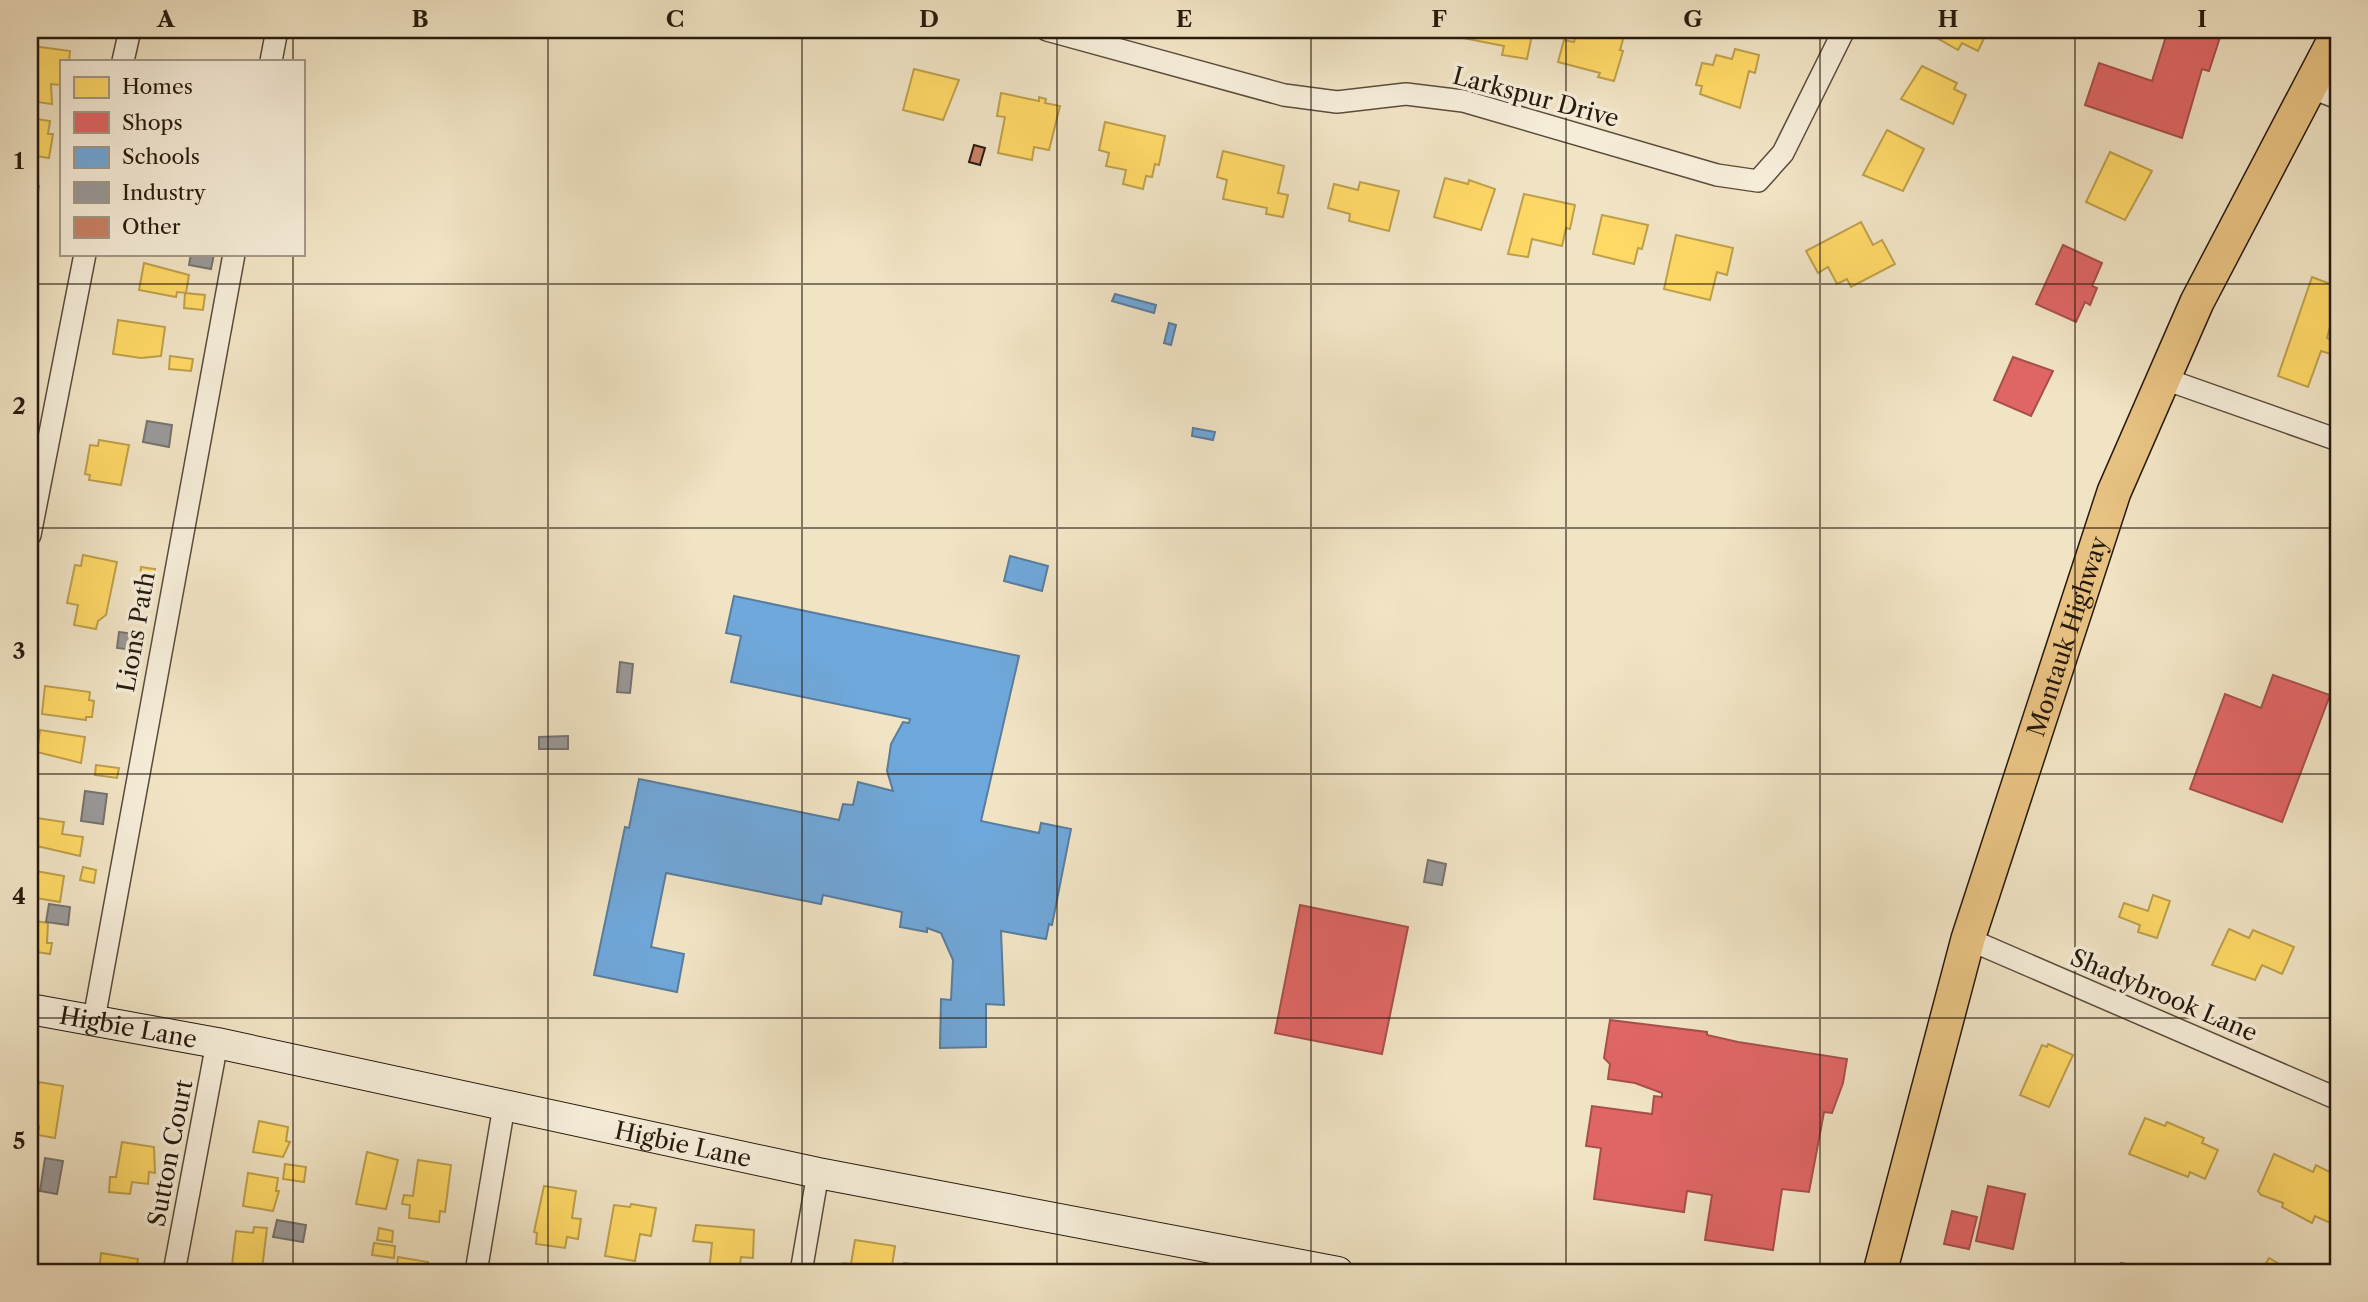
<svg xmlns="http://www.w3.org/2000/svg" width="2368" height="1302" viewBox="0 0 2368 1302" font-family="'Libre Caslon Text',serif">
  <rect width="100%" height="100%" fill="#f1e4c5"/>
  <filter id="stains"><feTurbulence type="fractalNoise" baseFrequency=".00286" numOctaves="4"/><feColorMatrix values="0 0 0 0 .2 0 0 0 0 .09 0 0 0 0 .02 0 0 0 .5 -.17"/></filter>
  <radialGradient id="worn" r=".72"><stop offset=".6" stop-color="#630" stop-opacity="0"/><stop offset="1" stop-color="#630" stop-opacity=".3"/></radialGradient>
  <!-- homes -->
  <g fill="#ffd966" stroke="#bea04b" stroke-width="2">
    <polygon points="1464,30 1533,30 1527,59 1502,55 1504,46 1463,38"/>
    <polygon points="1577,30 1612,30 1611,32 1624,36 1620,50 1623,51 1614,81 1598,77 1600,73 1558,62 1564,40 1574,42"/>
    <polygon points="1941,30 1988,30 1978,51 1962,43 1958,50 1937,38"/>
    <polygon points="33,46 70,51 69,61 61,61 61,85 51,84 52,104 30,101"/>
    <polygon points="1735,49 1759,55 1755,73 1749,71 1740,108 1700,94 1702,86 1696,85 1702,63 1713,65 1716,55 1732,59"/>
    <polygon points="1922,66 1957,83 1954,89 1966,95 1953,124 1901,99"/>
    <polygon points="914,69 959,80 943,120 903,110"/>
    <polygon points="1001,93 1039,101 1039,97 1046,99 1045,103 1060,106 1049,150 1034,147 1032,160 998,153 1005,117 997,116"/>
    <polygon points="30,118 50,121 48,134 53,134 49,158 30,155"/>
    <polygon points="1105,122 1165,136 1159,165 1155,164 1152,177 1146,176 1143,189 1123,184 1126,170 1106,166 1109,153 1099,150"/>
    <polygon points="1887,130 1924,149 1903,191 1863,175"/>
    <polygon points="1223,151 1284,166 1278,193 1288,195 1283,217 1266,214 1267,208 1223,199 1227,180 1217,177"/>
    <polygon points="2110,152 2152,171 2125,220 2086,202"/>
    <polygon points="1445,178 1468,184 1469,180 1495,189 1481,230 1434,217"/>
    <polygon points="1360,182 1399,191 1389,231 1349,221 1350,214 1328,208 1334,184 1358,190"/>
    <polygon points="30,185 39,186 34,218 30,217"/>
    <polygon points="1524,194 1575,205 1570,229 1566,228 1562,246 1532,239 1528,257 1508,254"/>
    <polygon points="1602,215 1648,225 1642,249 1638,248 1634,264 1593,254"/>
    <polygon points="1861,222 1873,245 1882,240 1895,264 1851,287 1847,279 1837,284 1828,267 1818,273 1806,251"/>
    <polygon points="1676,235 1733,248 1727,275 1717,272 1710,300 1664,289"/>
    <polygon points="144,263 189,275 186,293 177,292 176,297 139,290"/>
    <polygon points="2312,277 2338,287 2338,298 2327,338 2336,342 2331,354 2321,351 2308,387 2278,376"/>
    <polygon points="185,293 205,295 203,310 184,308"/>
    <polygon points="118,320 165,327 161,356 141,358 113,354"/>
    <polygon points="170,356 193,359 191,371 169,369"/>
    <polygon points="99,440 129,445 121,485 89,480 90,475 85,474 90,445 98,446"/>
    <polygon points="83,555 117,562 106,615 98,621 96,629 74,625 78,605 67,603 75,565 81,566"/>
    <polygon points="141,567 155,569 152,587 143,585 144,581 140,580"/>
    <polygon points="45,686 90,692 89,700 94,701 92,717 86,717 86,720 42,714"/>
    <polygon points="40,730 85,737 81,763 37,752"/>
    <polygon points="96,765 119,768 117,778 95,775"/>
    <polygon points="30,817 64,822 62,834 83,837 80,856 37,846 37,851 30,850"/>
    <polygon points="83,867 96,870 94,883 80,880"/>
    <polygon points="30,870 64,876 60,902 30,897"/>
    <polygon points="2153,895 2170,901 2157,938 2138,932 2140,925 2119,917 2124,903 2148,911"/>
    <polygon points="30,920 48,923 47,943 52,943 50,954 30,951"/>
    <polygon points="2229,929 2249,938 2253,930 2294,947 2282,974 2262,965 2255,980 2212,965"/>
    <polygon points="2048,1044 2073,1055 2049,1107 2020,1095 2042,1045 2047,1047"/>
    <polygon points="39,1082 63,1086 55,1138 38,1135 39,1126 30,1125"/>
    <polygon points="2145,1118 2165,1126 2167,1122 2204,1138 2202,1143 2218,1150 2205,1179 2190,1172 2188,1177 2129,1154"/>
    <polygon points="259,1121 288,1127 286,1141 290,1142 283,1157 253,1152"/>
    <polygon points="122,1142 154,1147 155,1173 149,1172 148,1184 132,1182 130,1194 109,1192 110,1177 116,1177"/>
    <polygon points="367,1152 398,1160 386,1209 356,1204"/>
    <polygon points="2274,1154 2313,1172 2316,1165 2336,1175 2337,1226 2315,1216 2312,1223 2282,1207 2283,1203 2261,1195 2258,1191"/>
    <polygon points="418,1160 451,1165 445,1212 440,1211 439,1222 409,1218 410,1205 402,1204 404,1195 413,1196"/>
    <polygon points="285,1164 306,1167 304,1182 283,1179"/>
    <polygon points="248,1173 278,1178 276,1191 279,1191 273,1211 243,1206"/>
    <polygon points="544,1186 576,1191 572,1218 581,1219 578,1239 567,1237 565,1248 536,1244 537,1233 534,1232"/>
    <polygon points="631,1204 656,1208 651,1236 640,1234 635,1261 605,1256 614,1205 630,1207"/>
    <polygon points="696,1225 754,1230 753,1258 741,1257 739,1272 709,1272 712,1243 693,1241"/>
    <polygon points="254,1227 267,1228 262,1269 232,1265 236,1231 253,1233"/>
    <polygon points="379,1228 393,1231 392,1242 377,1240"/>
    <polygon points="855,1240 895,1246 891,1272 842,1272 843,1263 851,1264"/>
    <polygon points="374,1243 395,1246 394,1258 372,1255"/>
    <polygon points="101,1253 138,1259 136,1272 99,1272"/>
    <polygon points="398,1257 428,1262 428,1272 396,1272"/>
    <polygon points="2269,1258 2281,1265 2277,1272 2262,1270"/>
    <polygon points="904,1263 919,1265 918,1272 902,1272"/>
  </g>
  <!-- shops -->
  <g fill="#e06666" stroke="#a84f4b" stroke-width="2">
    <polygon points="2168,30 2222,31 2209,71 2202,69 2182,138 2085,105 2099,63 2152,81"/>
    <polygon points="2063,245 2102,263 2092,286 2097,288 2090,305 2085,302 2076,322 2036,304"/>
    <polygon points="2013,357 2053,371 2031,416 1994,400"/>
    <polygon points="2273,675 2330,695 2282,822 2190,789 2225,694 2261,708"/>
    <polygon points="1300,905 1408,927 1382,1054 1275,1033"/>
    <polygon points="1610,1020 1707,1032 1707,1035 1738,1042 1847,1059 1843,1083 1832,1113 1824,1112 1809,1192 1782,1189 1773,1250 1705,1240 1712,1195 1687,1191 1684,1212 1594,1199 1601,1148 1586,1146 1592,1106 1652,1114 1654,1096 1662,1097 1662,1093 1635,1083 1608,1079 1610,1064 1604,1058"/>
    <polygon points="1988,1186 2025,1194 2013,1249 1976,1241"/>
    <polygon points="1952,1211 1977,1217 1969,1249 1944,1244"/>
  </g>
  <!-- schools -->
  <g fill="#6fa8dc" stroke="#597d9e" stroke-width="2">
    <polygon points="1115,294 1156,305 1154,313 1112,301"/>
    <polygon points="1169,323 1176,325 1171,345 1164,343"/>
    <polygon points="1193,428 1215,432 1213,440 1192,436"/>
    <polygon points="1010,556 1048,566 1042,591 1004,581"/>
    <polygon points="734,596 1019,656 981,821 1039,833 1041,823 1071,829 1052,925 1049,924 1046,939 1001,931 1004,1005 986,1004 986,1047 940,1048 941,999 951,1000 953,960 941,933 927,928 927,932 900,927 902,912 823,895 821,904 666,873 651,947 684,954 677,992 594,975 625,827 629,828 639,779 839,820 843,804 853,805 858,782 893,791 887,771 891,744 903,722 909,723 910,719 731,682 741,636 726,633"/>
  </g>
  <!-- industry -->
  <g fill="#999" stroke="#77736f" stroke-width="2">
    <polygon points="191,254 214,254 211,269 189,265"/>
    <polygon points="147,421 172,425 169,447 143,442"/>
    <polygon points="119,632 143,635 141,651 117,648"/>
    <polygon points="620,662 633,664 630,693 617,692"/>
    <polygon points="568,736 568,749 539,749 539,737"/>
    <polygon points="85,791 107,794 103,824 81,821"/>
    <polygon points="1428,860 1446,864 1442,885 1424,882"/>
    <polygon points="49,904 70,907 68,925 46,922"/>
    <polygon points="45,1158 63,1161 57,1194 40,1191"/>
    <polygon points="277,1220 306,1225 303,1242 273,1237"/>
    <polygon points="2121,1263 2142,1267 2140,1272 2119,1272"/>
  </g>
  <!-- building -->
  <polygon fill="#ca8166" stroke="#271a0d" stroke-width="2" points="974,145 985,148 980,165 969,162"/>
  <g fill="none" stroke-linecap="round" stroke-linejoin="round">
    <defs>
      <g id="street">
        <polyline points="1047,30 1284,95 1337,102 1406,94 1463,101 1717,175 1758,181 1783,153 1844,30"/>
        <polyline points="123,61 130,30"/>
        <polyline points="271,61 277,30"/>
        <polyline points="2309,87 2338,98"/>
        <polyline points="2162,378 2338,440"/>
        <polyline points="30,535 85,254"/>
        <polyline points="1968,939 2338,1099"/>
        <polyline points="94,1019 234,254"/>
        <polyline points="174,1272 217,1043"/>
        <polyline points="476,1272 504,1106"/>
        <polyline points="801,1272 818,1173"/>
      </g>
      <g id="secondary">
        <path id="s1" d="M30,1009L217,1043L818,1173L1338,1272"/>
      </g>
      <g id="primary">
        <path id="s2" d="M1880,1272L1968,939L2114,492L2197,302L2338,33"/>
      </g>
    </defs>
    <!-- street casing -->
    <use href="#street" stroke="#5a4c3b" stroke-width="24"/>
    <!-- secondary casing -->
    <use href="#secondary" stroke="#271a0d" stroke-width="32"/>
    <!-- primary casing -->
    <use href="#primary" stroke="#271a0d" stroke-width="36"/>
    <!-- street -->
    <use href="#street" stroke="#f6edd9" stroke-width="21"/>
    <!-- secondary -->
    <use href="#secondary" stroke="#f6edd9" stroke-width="30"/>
    <!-- primary -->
    <use href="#primary" stroke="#e8c282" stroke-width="33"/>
  </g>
  <!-- grid -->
  <path fill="none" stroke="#271a0d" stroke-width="2" stroke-opacity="0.55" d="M293,30V61M548,30V1272M802,30V1272M1057,30V1272M1311,30V1272M1566,30V1272M1820,30V1272M2075,30V1272M293,254V1272M30,284H2338M30,528H2338M30,774H2338M30,1018H2338"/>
  <g text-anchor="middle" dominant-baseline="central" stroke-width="7" stroke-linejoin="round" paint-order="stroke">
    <!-- street labels -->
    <g font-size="24" fill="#271a0d" stroke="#f6edd9">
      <text transform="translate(1536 97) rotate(15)">Larkspur Drive</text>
      <text transform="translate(136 632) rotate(-80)">Lions Path</text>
      <text stroke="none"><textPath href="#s2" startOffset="663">Montauk Highway</textPath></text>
      <text transform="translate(2164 995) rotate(23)">Shadybrook Lane</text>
      <text stroke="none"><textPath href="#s1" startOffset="100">Higbie Lane</textPath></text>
      <text stroke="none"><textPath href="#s1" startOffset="667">Higbie Lane</textPath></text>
      <text transform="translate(170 1153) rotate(-79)">Sutton Court</text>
    </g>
  </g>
  <!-- margin -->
  <rect width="2368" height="1302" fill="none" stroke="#f1e4c5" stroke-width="77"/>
  <!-- legend -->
  <rect x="60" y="60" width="245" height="196" fill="#f6edd9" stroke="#a39987" stroke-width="2"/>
  <rect x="74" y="77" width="35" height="21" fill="#ffd966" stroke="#a39987" stroke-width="2"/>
  <text x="122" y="94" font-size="21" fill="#271a0d">Homes</text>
  <rect x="74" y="112" width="35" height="21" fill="#e06666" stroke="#a39987" stroke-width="2"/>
  <text x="122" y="130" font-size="21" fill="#271a0d">Shops</text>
  <rect x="74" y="147" width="35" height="21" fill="#6fa8dc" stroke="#a39987" stroke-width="2"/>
  <text x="122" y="164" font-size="21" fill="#271a0d">Schools</text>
  <rect x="74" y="182" width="35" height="21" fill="#999999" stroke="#a39987" stroke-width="2"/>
  <text x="122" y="200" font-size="21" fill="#271a0d">Industry</text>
  <rect x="74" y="217" width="35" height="21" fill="#ca8166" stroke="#a39987" stroke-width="2"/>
  <text x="122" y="234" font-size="21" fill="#271a0d">Other</text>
  <rect x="38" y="38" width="2292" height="1226" fill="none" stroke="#271a0d" stroke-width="2.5"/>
  <g font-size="23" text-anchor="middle" font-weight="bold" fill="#271a0d">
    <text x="166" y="27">A</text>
    <text x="420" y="27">B</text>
    <text x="675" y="27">C</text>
    <text x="929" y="27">D</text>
    <text x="1184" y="27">E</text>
    <text x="1439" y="27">F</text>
    <text x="1693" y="27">G</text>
    <text x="1948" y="27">H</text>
    <text x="2202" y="27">I</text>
    <text x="19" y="169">1</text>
    <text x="19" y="414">2</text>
    <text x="19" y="659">3</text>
    <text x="19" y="904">4</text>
    <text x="19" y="1149">5</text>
  </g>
  <rect width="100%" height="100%" filter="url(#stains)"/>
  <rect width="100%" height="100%" fill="url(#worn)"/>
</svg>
